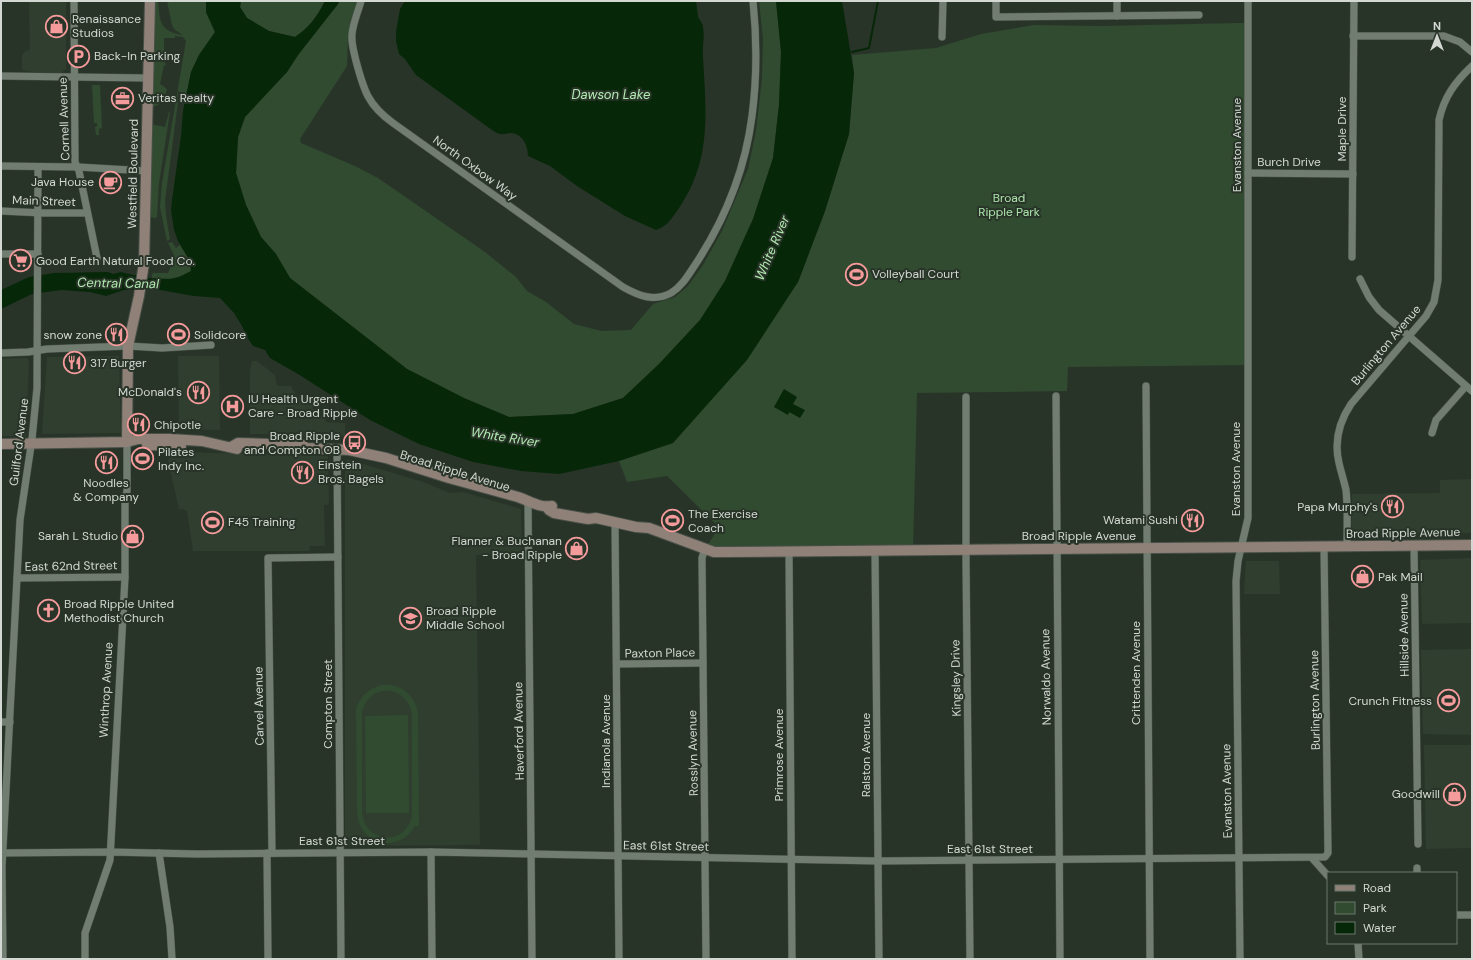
<svg xmlns="http://www.w3.org/2000/svg" width="1473" height="960" viewBox="0 0 1473 960" font-family="'DM Sans',sans-serif">
  <rect width="100%" height="100%" fill="#293429"/>
  <!-- built -->
  <g fill="#2f3e2f">
    <polygon points="29,1 66,1 66,69 61,73 32,72 22,70 22,55 26,51 30,50"/>
    <polygon points="119,356 121,433 42,434 47,357"/>
    <polygon points="178,356 219,356 220,430 179,429"/>
    <polygon points="27,358 29,361 26,436 1,436 1,359"/>
    <polygon points="252,361 257,361 275,375 277,386 291,386 297,397 312,398 314,416 325,416 326,422 345,423 345,436 250,434 250,371"/>
    <polygon points="175,452 328,456 329,503 327,505 324,505 325,546 310,546 309,551 193,551 187,511 183,509 179,509 168,460"/>
    <polygon points="347,459 423,482 450,493 463,492 521,509 522,554 476,555 480,845 345,846 345,462"/>
    <polygon points="1472,479 1472,533 1352,534 1352,494 1440,493 1440,480"/>
    <polygon points="1472,558 1472,623 1422,624 1420,560"/>
    <polygon points="1246,561 1279,561 1280,594 1244,594"/>
    <polygon points="1472,649 1472,735 1423,734 1421,650"/>
    <polygon points="1424,745 1472,745 1472,848 1426,849"/>
  </g>
  <!-- green -->
  <g fill="#314b30" fill-rule="evenodd">
    <path d="M153,1H158C160,22 159,31 183,35L175,30L172,25L167,1H206V12L215,32L199,55L191,72L186,96L178,91V102L165,201L166,216L170,239L167,241L160,207L162,183L186,41L183,37L175,36V38H164V59L166,66L164,65L160,84L167,89C165,97 161,107 151,107Z"/>
    <path d="M241,1H325C317,16 309,27 295,37L269,31L247,18L240,7Z"/>
    <polygon points="339,1 357,1 348,35 347,66 300,139 301,143 355,166 378,178 485,252 516,277 527,291 546,302 574,324 601,331 631,330 653,304 675,297 688,286 703,265 722,231 748,169 756,131 762,78 763,39 759,1 776,1 781,52 779,105 773,158 753,219 725,281 700,320 659,364 623,398 573,414 509,417 464,398 407,369 290,278 276,254 261,237 246,205 236,173 238,137 245,117 287,72 298,55 338,4"/>
    <polygon points="1239,23 1248,23 1248,365 1068,367 1067,391 917,393 913,551 704,551 719,527 667,476 627,482 619,461 673,443 798,282 825,211 849,134 854,73 852,55 936,48 981,34 1034,25 1102,26"/>
    <polygon points="92,85 100,85 102,128 99,129 99,135 96,135 95,127 97,126 97,123 94,123"/>
    <polygon points="169,112 170,112 159,183 157,217 155,218 150,217 150,247 148,246 151,124 165,127"/>
    <path d="M172,242L176,248L180,245L190,261L191,271C179,279 166,280 152,278V275L153,273H168L175,257L168,243Z"/>
    <path d="M381,685C401,683 416,695 418,715L419,826H415C398,855 359,845 357,812L356,710C359,697 368,689 381,685ZM382,691C398,689 410,699 412,715V817C404,847 364,843 362,812V712C365,701 371,694 382,691Z"/>
    <polygon points="408,715 409,813 366,813 365,716"/>
  </g>
  <!-- water -->
  <g fill="#062708">
    <path d="M206,1H241L240,7L247,18L269,31L295,37C310,27 317,17 325,1H339L338,4L298,55L287,72L245,117L238,137L236,173L246,205L261,237L276,254L290,278L407,369L464,398L509,417L573,414L623,398L659,364L700,320L725,281L753,219L773,158L779,105L781,52L776,1H842L854,73L849,134L825,211L798,282L747,360L673,443L619,461L559,474L521,471L473,462L419,444L370,420L298,374L270,358L265,350L253,346L247,337L242,326L234,313L220,298L194,296L160,290L144,289L124,290L106,296L90,292L61,290L32,294L1,309V290L29,277L54,273L108,272L113,274L121,272L146,278L170,279L179,277L191,271L190,261L178,241L174,230L171,210L172,200L181,136L183,111L191,72L199,55L215,32L206,12Z"/>
    <path d="M405,1H696C697,6 697,11 698,16C699,20 703,23 703,27C705,37 702,47 703,57C706,112 712,159 679,208C672,218 668,226 656,230L625,216L577,186L550,166L528,156C528,145 522,133 510,133C507,133 504,135 500,134C498,134 494,131 492,130L416,75L405,59L399,54L396,41V32L400,9Z"/>
    <polygon points="784,389 797,397 793,404 805,410 800,418 789,412 788,415 774,407"/>
  </g>
  <g fill="none" stroke-linecap="round" stroke-linejoin="round">
    <!-- stream -->
    <polyline stroke="#062708" stroke-width="2" points="852,52 869,48 878,1"/>
    <defs>
      <g id="street">
        <polyline points="74,1 75,162 79,171 97,258"/>
        <path d="M361,1C358,12 353,23 352,34C351,43 354,52 356,61C364,91 368,105 393,123L623,287C639,296 654,302 671,293C681,287 687,277 693,268C724,222 745,171 752,116C757,78 757,40 753,1"/>
        <polyline points="996,1 996,17 1199,15"/>
        <polyline points="1117,16 1117,1"/>
        <polyline points="1353,36 1444,36 1460,42 1472,52"/>
        <polyline points="942,37 943,1"/>
        <polyline points="1,76 147,78"/>
        <polyline points="1,166 78,167 147,171"/>
        <polyline points="1248,173 1353,174"/>
        <polyline points="1,211 43,213 87,213"/>
        <polyline points="1,254 38,254"/>
        <polyline points="1352,257 1354,1"/>
        <polyline points="1360,279 1369,297 1379,310 1472,391"/>
        <polyline points="1,353 28,352 47,349 128,346 162,348 211,345"/>
        <polyline points="1146,386 1150,959"/>
        <polyline points="1056,396 1060,959"/>
        <polyline points="966,397 966,561 970,959"/>
        <polyline points="1432,433 1436,420 1466,386"/>
        <polyline points="337,449 341,959"/>
        <polyline points="528,502 532,959"/>
        <polyline points="615,522 619,959"/>
        <polyline points="1414,546 1418,844"/>
        <path d="M1347,547C1347,528 1348,509 1346,490C1344,481 1341,472 1339,463C1334,442 1339,422 1351,404L1426,316L1434,302L1438,280L1439,120C1444,97 1455,82 1472,66"/>
        <polyline points="705,548 702,558 706,959"/>
        <polyline points="875,551 879,959"/>
        <polyline points="789,552 792,959"/>
        <polyline points="17,578 125,577"/>
        <polyline points="617,664 703,663"/>
        <polyline points="1,722 10,722"/>
        <polyline points="431,852 432,959"/>
        <polyline points="1,853 110,852 197,854 431,852 878,861 1325,857 1328,853 1324,547"/>
        <polyline points="159,853 170,927 172,959"/>
        <polyline points="267,853 268,959"/>
        <polyline points="272,853 268,558 338,557"/>
        <polyline points="1312,858 1328,876"/>
        <polyline points="1417,868 1417,873"/>
        <polyline points="1456,915 1472,915"/>
        <polyline points="1358,943 1359,959"/>
        <polyline points="3,959 2,867 20,520 32,439 37,388 38,167"/>
        <polyline points="85,959 85,933 110,860 125,577 125,500 127,491 127,442"/>
        <polyline points="1240,959 1236,581 1238,561 1248,518 1248,1"/>
      </g>
      <g id="secondary">
        <polyline points="127,442 128,346 139,296 144,263 150,1"/>
        <polyline points="1,444 127,442 138,439 170,439 202,441 237,449"/>
        <polyline points="147,445 181,446"/>
        <path d="M231,447L238,443L303,445L305,448L349,450L386,458L449,478L518,497C530,501 539,508 552,506"/>
        <polyline points="547,507 549,510 554,513 588,519 596,518 636,527 649,528 714,552 727,552 1472,545"/>
      </g>
    </defs>
    <!-- street casing -->
    <use href="#street" stroke="#485048" stroke-width="8"/>
    <!-- secondary casing -->
    <use href="#secondary" stroke="#485048" stroke-width="12"/>
    <!-- street -->
    <use href="#street" stroke="#717d71" stroke-width="7"/>
    <!-- secondary -->
    <use href="#secondary" stroke="#8f8178" stroke-width="10"/>
  </g>
  <!-- icons -->
  <defs>
    <symbol id="shop-ring" viewBox="-11 -11 22 22"><circle r="9.5" fill="#293429" stroke="#f59b9c" stroke-width="1.5"/><path d="M-5-2.5h2.3a2.7 3.5 0 0 1 5.4 0H5L5.5 6h-11ZM-1.5-2.5h3a1.5 2.3 0 0 0-3 0Z" fill="#f59b9c"/></symbol>
    <symbol id="parking-ring" viewBox="-11 -11 22 22"><circle r="9.5" fill="#293429" stroke="#f59b9c" stroke-width="1.5"/><path d="M-3.5-5.5H1a3.5 3.5 0 0 1 0 7H-1V5.5H-3.5ZM-1-3.4V-.6H.8a1.4 1.4 0 0 0 0-2.8Z" fill="#f59b9c"/></symbol>
    <symbol id="office-ring" viewBox="-11 -11 22 22"><circle r="9.5" fill="#293429" stroke="#f59b9c" stroke-width="1.5"/><path d="M-6-3h4V-5.5h4V-3h4V5H-6ZM-1-4.5V-3h2v-1.5ZM-6 0V1H6V0Z" fill="#f59b9c"/></symbol>
    <symbol id="cafe-ring" viewBox="-11 -11 22 22"><circle r="9.5" fill="#293429" stroke="#f59b9c" stroke-width="1.5"/><path d="M-5.5-4.5H6V0H3Q3 3.5 0 3.5H-2.5Q-5.5 3.5-5.5 0ZM3-3.2v2h1.7v-2ZM-6 4.5H4V6H-6Z" fill="#f59b9c"/></symbol>
    <symbol id="supermarket-ring" viewBox="-11 -11 22 22"><circle r="9.5" fill="#293429" stroke="#f59b9c" stroke-width="1.5"/><path d="M-6-5.5h2.5l.6 2H6L4.5 2H-2.5L-4.4-4H-6ZM-1.5 3.2a1.3 1.3 0 1 0 .1 0ZM3 3.2a1.3 1.3 0 1 0 .1 0Z" fill="#f59b9c"/></symbol>
    <symbol id="stadium-ring" viewBox="-11 -11 22 22"><circle r="9.5" fill="#293429" stroke="#f59b9c" stroke-width="1.5"/><path d="M0-5a6.5 5 0 1 0 0 10a6.5 5 0 1 0 0-10ZM-3.5-1.8h7v3.6h-7Z" fill="#f59b9c"/></symbol>
    <symbol id="restaurant-ring" viewBox="-11 -11 22 22"><circle r="9.5" fill="#293429" stroke="#f59b9c" stroke-width="1.5"/><path d="M-5-6h1v4h1v-4h1v4h1v-4h1v5L-1.5 .5V6h-2V.5L-5-1ZM5-6V6H3V1.5H1.5Q1.5-4 5-6Z" fill="#f59b9c"/></symbol>
    <symbol id="hospital-ring" viewBox="-11 -11 22 22"><circle r="9.5" fill="#293429" stroke="#f59b9c" stroke-width="1.5"/><path d="M-5-5h3v3.5h4V-5h3V5h-3V1.5h-4V5h-3Z" fill="#f59b9c"/></symbol>
    <symbol id="bus-ring" viewBox="-11 -11 22 22"><circle r="9.5" fill="#293429" stroke="#f59b9c" stroke-width="1.5"/><path d="M-5-6H5V4H4V6H2V4H-2V6H-4V4H-5ZM-3.5-4V0h7V-4ZM-3.5 1.2v1.5H-2V1.2ZM2 1.2v1.5H3.5V1.2Z" fill="#f59b9c"/></symbol>
    <symbol id="church-ring" viewBox="-11 -11 22 22"><circle r="9.5" fill="#293429" stroke="#f59b9c" stroke-width="1.5"/><path d="M-1.2-6h2.4v3.5h3.3v2.4h-3.3V6h-2.4V-.1h-3.3v-2.4h3.3Z" fill="#f59b9c"/></symbol>
    <symbol id="school-ring" viewBox="-11 -11 22 22"><circle r="9.5" fill="#293429" stroke="#f59b9c" stroke-width="1.5"/><path d="M0-5L7-2L0 1L-7-2ZM-4 1L0 2.5L4 1V4Q0 6-4 4Z" fill="#f59b9c"/></symbol>
  </defs>
  <g fill-rule="evenodd">
    <use href="#shop-ring" x="44" y="14" width="25" height="25"/>
    <use href="#parking-ring" x="66" y="44" width="25" height="25"/>
    <use href="#office-ring" x="110" y="86" width="25" height="25"/>
    <use href="#cafe-ring" x="98" y="170" width="25" height="25"/>
    <use href="#supermarket-ring" x="8" y="248" width="25" height="25"/>
    <use href="#stadium-ring" x="844" y="262" width="25" height="25"/>
    <use href="#restaurant-ring" x="104" y="322" width="25" height="25"/>
    <use href="#stadium-ring" x="166" y="322" width="25" height="25"/>
    <use href="#restaurant-ring" x="62" y="350" width="25" height="25"/>
    <use href="#restaurant-ring" x="186" y="380" width="25" height="25"/>
    <use href="#hospital-ring" x="220" y="394" width="25" height="25"/>
    <use href="#restaurant-ring" x="126" y="412" width="25" height="25"/>
    <use href="#bus-ring" x="342" y="430" width="25" height="25"/>
    <use href="#stadium-ring" x="130" y="446" width="25" height="25"/>
    <use href="#restaurant-ring" x="94" y="450" width="25" height="25"/>
    <use href="#restaurant-ring" x="290" y="460" width="25" height="25"/>
    <use href="#restaurant-ring" x="1380" y="494" width="25" height="25"/>
    <use href="#restaurant-ring" x="1180" y="508" width="25" height="25"/>
    <use href="#stadium-ring" x="660" y="508" width="25" height="25"/>
    <use href="#stadium-ring" x="200" y="510" width="25" height="25"/>
    <use href="#shop-ring" x="120" y="524" width="25" height="25"/>
    <use href="#shop-ring" x="564" y="536" width="25" height="25"/>
    <use href="#shop-ring" x="1350" y="564" width="25" height="25"/>
    <use href="#church-ring" x="36" y="598" width="25" height="25"/>
    <use href="#school-ring" x="398" y="606" width="25" height="25"/>
    <use href="#stadium-ring" x="1436" y="688" width="25" height="25"/>
    <use href="#shop-ring" x="1442" y="782" width="25" height="25"/>
  </g>
  <g text-anchor="middle" dominant-baseline="central" stroke-width="4" stroke-linejoin="round" paint-order="stroke">
    <!-- poi labels -->
    <g font-size="12" fill="#d3d9d2" stroke="#293429" text-anchor="start">
      <text x="72" y="19">Renaissance<tspan x="72" dy="14">Studios</tspan></text>
      <text x="94" y="56">Back-In Parking</text>
      <text x="138" y="98">Veritas Realty</text>
      <text x="94" y="182" text-anchor="end">Java House</text>
      <text x="36" y="261">Good Earth Natural Food Co.</text>
      <text x="872" y="274">Volleyball Court</text>
      <text x="102" y="335" text-anchor="end">snow zone</text>
      <text x="194" y="335">Solidcore</text>
      <text x="90" y="363">317 Burger</text>
      <text x="182" y="392" text-anchor="end">McDonald's</text>
      <text x="248" y="399">IU Health Urgent<tspan x="248" dy="14">Care - Broad Ripple</tspan></text>
      <text x="154" y="425">Chipotle</text>
      <text x="340" y="436" text-anchor="end">Broad Ripple<tspan x="340" dy="14">and Compton OB</tspan></text>
      <text x="158" y="452">Pilates<tspan x="158" dy="14">Indy Inc.</tspan></text>
      <text x="318" y="465">Einstein<tspan x="318" dy="14">Bros. Bagels</tspan></text>
      <text x="106" y="483" text-anchor="middle">Noodles<tspan x="106" dy="14">&amp; Company</tspan></text>
      <text x="1378" y="507" text-anchor="end">Papa Murphy's</text>
      <text x="688" y="514">The Exercise<tspan x="688" dy="14">Coach</tspan></text>
      <text x="1178" y="520" text-anchor="end">Watami Sushi</text>
      <text x="228" y="522">F45 Training</text>
      <text x="118" y="536" text-anchor="end">Sarah L Studio</text>
      <text x="562" y="541" text-anchor="end">Flanner &amp; Buchanan<tspan x="562" dy="14">- Broad Ripple</tspan></text>
      <text x="1378" y="577">Pak Mail</text>
      <text x="64" y="604">Broad Ripple United<tspan x="64" dy="14">Methodist Church</tspan></text>
      <text x="426" y="611">Broad Ripple<tspan x="426" dy="14">Middle School</tspan></text>
      <text x="1432" y="701" text-anchor="end">Crunch Fitness</text>
      <text x="1440" y="794" text-anchor="end">Goodwill</text>
    </g>
    <!-- street labels -->
    <g font-size="12" fill="#d3d9d2" stroke="#293429">
      <text transform="translate(64 119) rotate(-92)">Cornell Avenue</text>
      <text transform="translate(1342 129) rotate(-90)">Maple Drive</text>
      <text transform="translate(1237 145) rotate(-90)">Evanston Avenue</text>
      <text x="1289" y="162">Burch Drive</text>
      <text transform="translate(475 168) rotate(36)">North Oxbow Way</text>
      <text transform="translate(133 174) rotate(-89)">Westfield Boulevard</text>
      <text transform="translate(44 201) rotate(2)">Main Street</text>
      <text transform="translate(1386 345) rotate(-50)">Burlington Avenue</text>
      <text transform="translate(19 442) rotate(-83)">Guilford Avenue</text>
      <text transform="translate(1236 469) rotate(-90)">Evanston Avenue</text>
      <text transform="translate(455 471) rotate(17)">Broad Ripple Avenue</text>
      <text transform="translate(1403 533) rotate(-1)">Broad Ripple Avenue</text>
      <text x="1079" y="536">Broad Ripple Avenue</text>
      <text transform="translate(71 566) rotate(-1)">East 62nd Street</text>
      <text transform="translate(1404 635) rotate(-91)">Hillside Avenue</text>
      <text transform="translate(660 653) rotate(-1)">Paxton Place</text>
      <text transform="translate(1136 673) rotate(-90)">Crittenden Avenue</text>
      <text transform="translate(1046 677) rotate(-91)">Norwaldo Avenue</text>
      <text transform="translate(956 678) rotate(-91)">Kingsley Drive</text>
      <text transform="translate(106 690) rotate(-87)">Winthrop Avenue</text>
      <text transform="translate(1315 700) rotate(-91)">Burlington Avenue</text>
      <text transform="translate(328 704) rotate(-90)">Compton Street</text>
      <text transform="translate(259 706) rotate(-91)">Carvel Avenue</text>
      <text transform="translate(519 731) rotate(-91)">Haverford Avenue</text>
      <text transform="translate(606 741) rotate(-90)">Indianola Avenue</text>
      <text transform="translate(693 753) rotate(-91)">Rosslyn Avenue</text>
      <text transform="translate(779 755) rotate(-90)">Primrose Avenue</text>
      <text transform="translate(866 755) rotate(-90)">Ralston Avenue</text>
      <text transform="translate(1227 791) rotate(-91)">Evanston Avenue</text>
      <text x="342" y="841">East 61st Street</text>
      <text transform="translate(666 846) rotate(1)">East 61st Street</text>
      <text x="990" y="849">East 61st Street</text>
    </g>
    <!-- park labels -->
    <g font-size="12" fill="#ade5ac" stroke="#293429">
      <text x="1009" y="198">Broad<tspan x="1009" dy="14">Ripple Park</tspan></text>
    </g>
    <!-- water labels -->
    <g font-size="13" font-style="italic" fill="#b2ebb1" stroke="#293429">
      <text x="611" y="94">Dawson Lake</text>
      <text transform="translate(772 248) rotate(-67)">White River</text>
      <text transform="translate(118 283) rotate(1)">Central Canal</text>
      <text transform="translate(505 437) rotate(9)">White River</text>
    </g>
  </g>
  <!-- border -->
  <rect width="1473" height="960" fill="none" stroke="#d3d9d2" stroke-width="4"/>
  <!-- legend -->
  <rect x="1327" y="872" width="130" height="72" fill="#293429" stroke="#6d766d"/>
  <rect x="1335" y="885" width="20" height="6" fill="#8f8178" stroke="#6d766d"/>
  <text x="1363" y="892" font-size="12" fill="#d3d9d2">Road</text>
  <rect x="1335" y="902" width="20" height="12" fill="#314b30" stroke="#6d766d"/>
  <text x="1363" y="912" font-size="12" fill="#d3d9d2">Park</text>
  <rect x="1335" y="922" width="20" height="12" fill="#062708" stroke="#6d766d"/>
  <text x="1363" y="932" font-size="12" fill="#d3d9d2">Water</text>
  <!-- north arrow -->
  <g transform="translate(1437 36)" stroke="#293429" stroke-width="3" paint-order="stroke">
  <path d="M0-3L7 15L0 10L-7 15Z" fill="#d3d9d2"/>
  <text y="-6" font-size="11" font-weight="bold" text-anchor="middle" fill="#d3d9d2">N</text>
  </g>
</svg>
